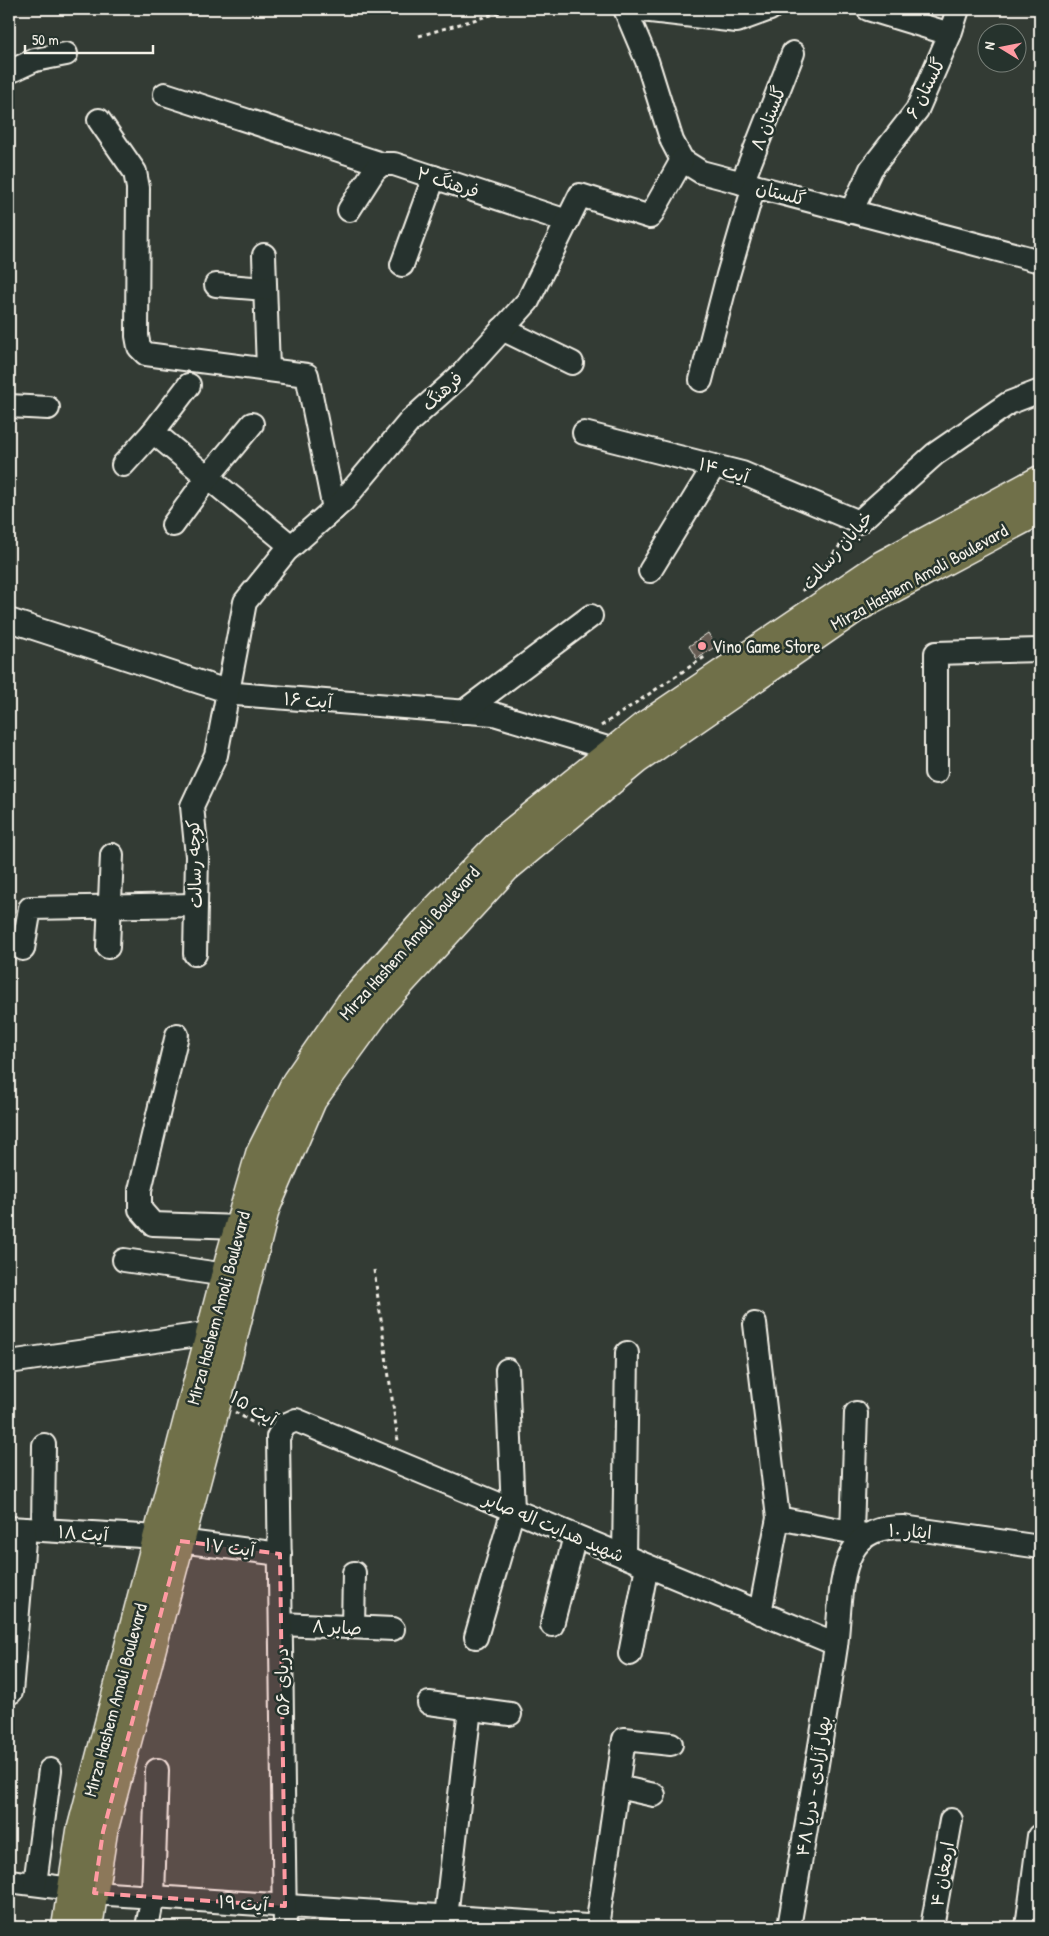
<svg xmlns="http://www.w3.org/2000/svg" width="1049" height="1936" viewBox="0 0 1049 1936" font-family="'Patrick Hand','Playpen Sans Arabic',sans-serif">
  <rect width="100%" height="100%" fill="#333b34"/>
  <filter id="ink" filterUnits="userSpaceOnUse"><feTurbulence type="fractalNoise" baseFrequency=".02" numOctaves="2"/><feDisplacementMap in="SourceGraphic" scale="10" xChannelSelector="R" yChannelSelector="G"/><feConvolveMatrix kernelMatrix="1 2 1 2 8 2 1 2 1" color-interpolation-filters="sRGB"/></filter>
  <g filter="url(#ink)">
    <!-- building -->
    <polygon fill="#665b52" stroke="#f4f1e8" points="708,633 716,646 697,659 689,646"/>
    <g fill="none" stroke-linecap="round" stroke-linejoin="round">
      <defs>
        <g id="minor">
          <polyline points="625,9 647,61 672,141 682,160 701,172 1040,261"/>
          <polyline points="633,9 737,21 770,9"/>
          <polyline points="868,9 950,34"/>
          <polyline points="9,72 35,60 66,54"/>
          <polyline points="165,94 382,164"/>
          <polyline points="99,120 135,172 138,188 137,336 139,347 146,354 307,375 334,509"/>
          <polyline points="742,183 793,53"/>
          <polyline points="349,210 374,171 382,164 394,164 567,221"/>
          <polyline points="851,212 871,169 917,110 950,34 958,9"/>
          <polyline points="264,255 268,369"/>
          <polyline points="402,265 434,177"/>
          <polyline points="216,285 265,289"/>
          <polyline points="502,329 572,363"/>
          <polyline points="701,380 728,275 754,186"/>
          <polyline points="9,406 48,408"/>
          <polyline points="153,432 189,385"/>
          <polyline points="584,433 742,473 859,522 935,454 1009,403 1040,391"/>
          <polyline points="123,465 153,432 291,546"/>
          <polyline points="173,525 208,477 252,424"/>
          <polyline points="650,571 714,466"/>
          <polyline points="9,620 236,694 494,714 614,750"/>
          <polyline points="463,712 591,616"/>
          <polyline points="936,772 936,653 1040,650"/>
          <polyline points="108,947 112,855"/>
          <polyline points="23,949 30,908 196,905"/>
          <polyline points="195,954 197,856 192,806 216,755 245,602 286,551 343,501 410,421 461,375 528,301 580,195 650,217 682,160"/>
          <polyline points="177,1035 140,1190 140,1209 153,1224 239,1227"/>
          <polyline points="124,1260 226,1275"/>
          <polyline points="755,1324 778,1518 760,1613"/>
          <polyline points="9,1362 211,1333"/>
          <polyline points="778,1518 866,1535"/>
          <polyline points="9,1528 158,1537"/>
          <polyline points="43,1530 44,1445"/>
          <polyline points="852,1532 856,1413"/>
          <polyline points="180,1541 280,1554"/>
          <polyline points="624,1556 627,1353"/>
          <polyline points="281,1624 393,1629"/>
          <polyline points="552,1625 575,1536"/>
          <polyline points="353,1627 354,1573"/>
          <polyline points="476,1637 513,1510 507,1370"/>
          <polyline points="630,1654 647,1566"/>
          <polyline points="11,1692 25,1529"/>
          <polyline points="429,1703 510,1714"/>
          <polyline points="618,1787 654,1795"/>
          <polyline points="9,1881 72,1889"/>
          <polyline points="35,1884 50,1770"/>
          <polyline points="94,1893 602,1927"/>
          <polyline points="446,1917 470,1708"/>
          <polyline points="147,1927 153,1896 157,1770"/>
          <polyline points="285,1927 278,1437 285,1425 296,1420 836,1644"/>
          <polyline points="597,1927 624,1739 671,1744"/>
          <path d="M789,1927C805,1833 822,1740 836,1646C840,1617 838,1578 852,1552C863,1532 881,1527 903,1527L1040,1547"/>
          <polyline points="932,1927 951,1820"/>
          <polyline points="1027,1927 1039,1836"/>
        </g>
        <g id="major">
          <polyline points="66,1927 81,1831 231,1254 260,1154 296,1082 350,1004 423,923 505,838 643,727 882,565 1040,480"/>
          <polyline points="88,1927 103,1832 210,1429 265,1209 312,1100 383,1002 506,868 636,760 856,608 1040,510"/>
        </g>
      </defs>
      <!-- minor casing -->
      <use href="#minor" stroke="#f4f1e8" stroke-width="26"/>
      <!-- major casing -->
      <use href="#major" stroke="#f4f1e8" stroke-width="31"/>
      <!-- path -->
      <g stroke="#f4f1e8" stroke-width="3" stroke-dasharray="4 4" stroke-linecap="butt">
        <polyline points="419,36 508,10 562,12 607,9"/>
        <polyline points="802,591 848,536"/>
        <polyline points="601,726 706,656"/>
        <polyline points="374,1270 398,1441"/>
        <polyline points="235,1412 262,1428"/>
      </g>
      <!-- minor -->
      <use href="#minor" stroke="#26332d" stroke-width="22"/>
      <!-- major -->
      <use href="#major" stroke="#70704a" stroke-width="28"/>
    </g>
  </g>
  <!-- marked area -->
  <path fill="#ff9aa2" fill-opacity="0.2" stroke="#ff9aa2" stroke-width="4" stroke-dasharray="10 6" stroke-linejoin="round" d="M180,1541L280,1554L285,1906L94,1893L103,1832Z"/>
  <!-- markers -->
  <circle fill="#ff9aa2" stroke="#26332d" stroke-width="2" cx="702" cy="646" r="5"/>
  <g text-anchor="middle" dominant-baseline="central" stroke-width="5" stroke-linejoin="round" paint-order="stroke">
    <!-- street labels -->
    <g font-size="18" fill="#f4f1e8" stroke="#26332d">
      <text transform="translate(925 88) rotate(-63)">گلستان ۶</text>
      <text transform="translate(768 118) rotate(-69)">گلستان ۸</text>
      <text transform="translate(448 182) rotate(18)">فرهنگ ۲</text>
      <text transform="translate(781 193) rotate(15)">گلستان</text>
      <text transform="translate(442 391) rotate(-43)">فرهنگ</text>
      <text transform="translate(724 470) rotate(16)">آيت ۱۴</text>
      <text transform="translate(837 550) rotate(-49)">خیابان رسالت</text>
      <text transform="translate(919 577) rotate(-29)">Mirza Hashem Amoli Boulevard</text>
      <text transform="translate(308 700) rotate(4)">آیت ۱۶</text>
      <text transform="translate(194 864) rotate(-92)">کوچه رسالت</text>
      <text transform="translate(409 943) rotate(-48)">Mirza Hashem Amoli Boulevard</text>
      <text transform="translate(218 1308) rotate(-75)">Mirza Hashem Amoli Boulevard</text>
      <text transform="translate(254 1408) rotate(30)">آیت ۱۵</text>
      <text transform="translate(554 1527) rotate(23)">شهید هدایت اله صابر</text>
      <text transform="translate(910 1531) rotate(3)">ایثار ۱۰</text>
      <text transform="translate(83 1533) rotate(4)">آیت ۱۸</text>
      <text transform="translate(230 1547) rotate(7)">آیت ۱۷</text>
      <text transform="translate(337 1627) rotate(3)">صابر ۸</text>
      <text transform="translate(282 1682) rotate(-91)">دریای ۵۶</text>
      <text transform="translate(115 1700) rotate(-75)">Mirza Hashem Amoli Boulevard</text>
      <text transform="translate(813 1786) rotate(-81)">بهار آزادی - دریا ۴۸</text>
      <text transform="translate(942 1874) rotate(-80)">ارمغان ۴</text>
      <text transform="translate(243 1903) rotate(4)">آیت ۱۹</text>
    </g>
    <!-- poi labels -->
    <g font-size="18" fill="#f4f1e8" stroke="#26332d" text-anchor="start">
      <text x="712" y="646">Vino Game Store</text>
    </g>
  </g>
  <!-- margin -->
  <rect width="1049" height="1936" fill="none" stroke="#26332d" stroke-width="30"/>
  <rect x="15" y="15" width="1019" height="1906" fill="none" stroke="#f4f1e8" stroke-width="2" filter="url(#ink)"/>
  <!-- north arrow -->
  <g transform="translate(1002 48) rotate(280)"><circle r="24" fill="#26332d" stroke="#787f78"/>
  <path d="M0-4L9 19L0 12L-9 19Z" fill="#ff9aa2"/>
  <text y="-8" font-size="14" font-weight="bold" text-anchor="middle" fill="#f4f1e8">N</text>
  </g>
  <!-- scale -->
  <path d="M25 45v8h128v-8" fill="none" stroke="#f4f1e8" stroke-width="2.5"/>
  <text x="32" y="45" font-size="15" fill="#f4f1e8" stroke="#26332d" stroke-width="4" paint-order="stroke">50 m</text>
</svg>
